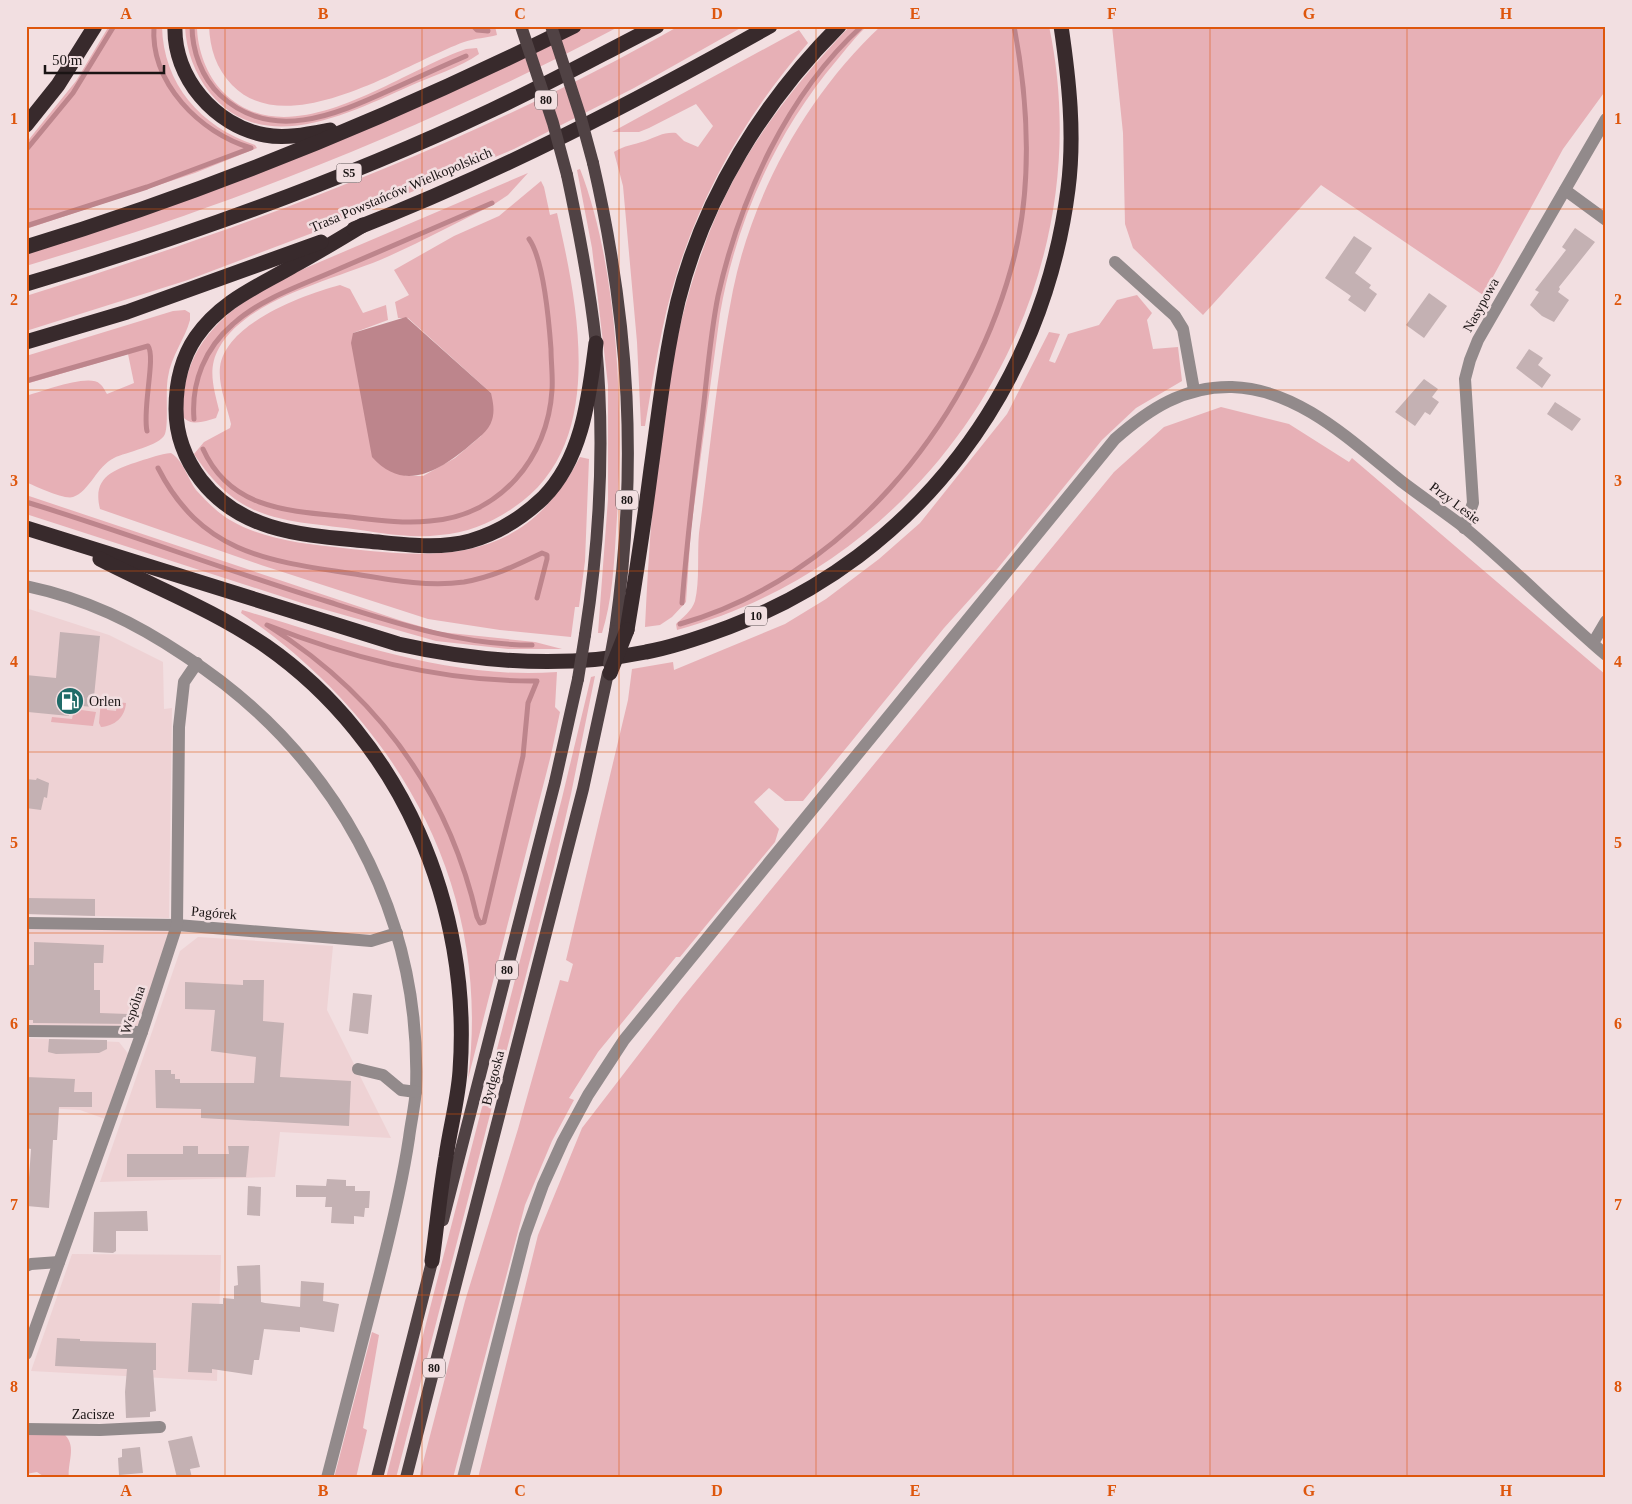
<svg xmlns="http://www.w3.org/2000/svg" width="1632" height="1504" viewBox="0 0 1632 1504" font-family="'Times New Roman',serif">
  <rect width="100%" height="100%" fill="#f2dfe1"/>
  <!-- built -->
  <g fill="#eed2d4">
    <polygon points="26,608 109,635 163,662 164,709 172,708 169,918 26,914"/>
    <polygon points="26,924 177,925 142,1032 26,1031"/>
    <polygon points="198,937 333,946 327,1010 391,1138 280,1132 275,1177 100,1182 180,951"/>
    <polygon points="26,1038 119,1042 130,1056 108,1120 80,1110 47,1108 26,1116"/>
    <polygon points="72,1254 221,1255 217,1381 31,1371"/>
  </g>
  <!-- green -->
  <g fill="#e7b0b6">
    <path d="M109,26H162C163,84 201,127 255,145L257,148L195,173L26,229V143L76,81Z"/>
    <path d="M185,26H197C197,49 207,76 223,92C289,159 398,72 466,49L477,48L479,54C461,67 430,77 410,86C349,113 263,158 210,93C195,74 186,51 185,26Z"/>
    <path d="M209,26H495L497,35C487,38 475,38 464,42C404,64 288,143 232,85C216,68 210,49 209,26Z"/>
    <path d="M586,26H620C472,104 318,170 160,224C116,239 71,252 26,266V251L469,84Z"/>
    <path d="M679,26H744L634,88L514,149L323,229L188,280L26,331V296C251,226 473,143 679,26Z"/>
    <path d="M850,26H867C856,36 846,49 837,60C776,132 736,221 720,314L691,529L686,602L672,617L660,625L645,627C652,481 664,310 734,179C764,123 806,72 850,26Z"/>
    <path d="M881,26H1049C1105,291 936,560 677,630L676,624C682,618 692,611 695,601C700,580 697,555 699,533C710,452 717,370 733,290C753,192 808,94 881,26Z"/>
    <polygon points="1112,26 1606,26 1606,90 1563,149 1483,295 1321,185 1203,315 1133,248 1125,224 1123,133"/>
    <path d="M799,30L808,43C749,111 704,187 677,273C661,323 654,375 645,426H641L637,342L623,186L614,152C625,145 633,145 645,141C657,137 663,132 676,133L684,141L698,147L713,126L696,104L649,128L639,132H612Z"/>
    <path d="M580,169C620,272 624,423 616,532C614,566 612,601 602,633H598L608,499V385L592,248L577,170Z"/>
    <path d="M528,173L508,195L493,205C458,222 423,241 387,257C338,279 246,298 219,348C207,369 214,389 219,410L216,418C205,421 192,427 183,417C179,338 237,300 301,270Z"/>
    <path d="M541,181L544,187L550,215L557,213C578,306 608,446 513,508C491,523 467,533 440,535C409,539 376,532 346,528C275,520 236,518 194,454L204,442L230,428L231,424C227,406 218,386 220,367C226,323 303,295 340,285L350,289L363,313L386,305L388,320L353,333L405,476H423L455,458L481,436L491,393L408,318H398L395,302L409,295L394,270L454,236L499,216Z"/>
    <polygon points="1137,295 1152,313 1147,320 1153,349 1178,347 1182,381 1136,408 1102,440 998,568 944,628 803,801 785,801 769,788 754,802 779,829 775,842 680,957 676,957 598,1052 569,1098 574,1100 552,1141 525,1205 453,1478 419,1478 465,1301 518,1129 560,980 568,982 573,964 566,960 628,700 632,669 673,662 674,670 785,624 826,599 879,559 920,523 1007,414 1049,332 1060,334 1049,361 1055,363 1068,334 1099,325 1117,300"/>
    <path d="M185,310L190,313V320C185,339 171,356 168,377C165,392 169,423 165,434C160,446 126,452 114,458C97,466 89,492 73,497C64,500 35,486 26,482V396C41,392 89,373 100,384C103,386 105,391 107,394L134,383L128,354L26,384V356L173,311Z"/>
    <polygon points="1221,407 1289,424 1349,462 1352,458 1606,675 1606,1478 478,1478 538,1235 582,1128 682,998 1114,472 1164,427"/>
    <path d="M171,453C183,460 188,479 196,490C206,501 218,513 230,520C264,540 305,544 343,548C447,560 525,562 580,457L589,459L585,561L579,607H575L571,637L500,630L428,619L261,565L100,509C92,477 113,470 140,461C150,458 160,454 171,453Z"/>
    <polygon points="26,495 402,621 440,632 535,642 562,649 508,649 436,641 305,604 26,514"/>
    <path d="M242,610C345,640 448,680 557,672L555,707L560,712L551,755L468,1079C493,887 397,719 241,613Z"/>
    <polygon points="595,676 571,794 554,867 396,1478 386,1478 562,798 591,677"/>
    <path d="M101,700L107,701V710L116,711L117,702L126,703C125,717 115,726 101,727L99,723Z"/>
    <polygon points="74,709 96,712 93,726 51,722 52,717 72,719"/>
    <polygon points="372,1332 379,1335 363,1428 367,1430 356,1478 334,1478"/>
    <path d="M26,1434L65,1435C77,1447 67,1463 69,1478H46L37,1472L26,1474Z"/>
  </g>
  <!-- water -->
  <path fill="#bd858c" d="M406,317L491,393C493,402 495,411 492,420C489,431 477,439 469,446C439,471 404,493 372,457L351,343L353,333Z"/>
  <g fill="none" stroke-linecap="round" stroke-linejoin="round">
    <!-- stream -->
    <g stroke="#bd858c" stroke-width="5">
      <path d="M192,26C192,51 202,78 220,95C271,143 335,115 390,90C415,79 440,67 466,56"/>
      <polyline points="473,26 477,30 488,31"/>
      <polyline points="26,150 73,93 114,26"/>
      <path d="M26,226L147,187L251,148C200,133 150,83 154,26"/>
      <path d="M26,381L148,346C156,357 142,409 147,431"/>
      <path d="M194,419C191,382 205,348 233,324C263,297 305,284 341,268C391,246 442,225 492,203"/>
      <path d="M203,449C229,507 284,511 340,516C370,519 400,524 430,521C500,516 548,458 552,390C553,377 551,362 551,349C549,322 544,260 529,239"/>
      <path d="M158,468C202,554 268,561 355,574C391,580 428,587 464,582C493,577 517,565 542,553L547,555V559L537,598"/>
      <path d="M26,502C128,533 227,571 329,602C395,623 461,645 532,645"/>
      <path d="M682,603C687,542 694,480 702,419C707,378 710,336 718,296C740,198 787,94 862,26"/>
      <path d="M680,624C842,578 967,427 1011,269C1033,192 1029,104 1014,26"/>
      <path d="M267,625C353,659 443,682 537,681L528,703L523,756L484,922L480,923L477,917C448,791 377,694 267,625Z"/>
    </g>
  </g>
  <!-- building -->
  <g fill="#c4b1b3">
    <polygon points="1575,228 1595,242 1559,287 1560,289 1558,292 1569,300 1554,322 1542,316 1530,305 1539,292 1535,290 1566,250 1562,247"/>
    <polygon points="1354,236 1372,248 1355,273 1371,285 1369,288 1377,294 1365,312 1348,300 1351,296 1325,278"/>
    <polygon points="1429,293 1447,306 1424,338 1406,325"/>
    <polygon points="1529,349 1543,358 1538,365 1551,375 1542,388 1516,368"/>
    <polygon points="1424,379 1438,389 1432,397 1439,402 1430,415 1425,412 1415,426 1395,412"/>
    <polygon points="1555,402 1581,419 1572,431 1547,414"/>
    <polygon points="60,632 100,636 93,707 71,705 69,716 28,712 26,675 56,678"/>
    <polygon points="37,778 49,783 47,798 44,797 41,810 26,808 26,779 36,780"/>
    <polygon points="26,898 95,899 95,916 26,914"/>
    <polygon points="34,942 104,945 103,963 94,963 94,990 100,990 100,1013 128,1014 132,1024 33,1023 33,1020 26,1020 26,965 34,965"/>
    <polygon points="243,980 264,980 263,1021 284,1023 280,1077 351,1081 349,1126 201,1118 201,1109 156,1108 155,1070 171,1070 171,1074 175,1074 175,1079 180,1079 180,1083 254,1083 256,1057 211,1051 215,1010 185,1009 185,982 243,985"/>
    <polygon points="353,993 372,995 368,1034 349,1031"/>
    <polygon points="49,1039 107,1040 107,1049 99,1053 56,1054 48,1052"/>
    <polygon points="26,1077 75,1079 74,1092 92,1092 92,1107 59,1107 57,1140 53,1140 49,1208 27,1206 31,1149 26,1148"/>
    <polygon points="183,1146 198,1146 198,1154 229,1154 228,1146 249,1146 246,1177 127,1177 127,1154 183,1154"/>
    <polygon points="327,1179 346,1180 346,1186 355,1186 355,1191 370,1191 369,1208 365,1208 364,1217 354,1216 354,1224 331,1223 332,1207 325,1207 326,1197 296,1197 296,1185 326,1186"/>
    <polygon points="248,1186 261,1187 260,1216 247,1215"/>
    <polygon points="147,1211 148,1231 116,1231 116,1251 113,1253 93,1252 94,1212"/>
    <polygon points="260,1265 261,1302 265,1303 300,1307 301,1281 324,1283 323,1301 339,1304 334,1332 300,1327 300,1332 264,1329 259,1360 254,1360 252,1375 212,1369 212,1373 188,1372 192,1303 223,1304 223,1298 234,1299 234,1286 238,1285 237,1266"/>
    <polygon points="57,1338 80,1339 80,1341 156,1343 156,1370 153,1370 156,1411 150,1412 150,1417 126,1418 125,1392 127,1369 55,1366"/>
    <polygon points="192,1436 200,1467 190,1469 192,1478 177,1478 168,1441"/>
    <polygon points="140,1447 143,1473 119,1475 118,1458 122,1457 122,1449"/>
  </g>
  <g fill="none" stroke-linecap="round" stroke-linejoin="round">
    <!-- minor -->
    <g stroke="#928a8b" stroke-width="12">
      <polyline points="1565,190 1606,220"/>
      <polyline points="1115,262 1175,316 1183,329 1194,390"/>
      <polyline points="1464,528 1473,503 1465,379 1470,360 1478,340 1606,119"/>
      <path d="M26,586C87,599 134,622 185,656C333,752 422,910 416,1089C415,1105 411,1122 409,1138C402,1185 391,1230 379,1277C362,1344 344,1411 327,1478"/>
      <polyline points="1593,643 1606,621"/>
      <polyline points="26,923 177,925 371,941 397,933"/>
      <polyline points="26,1031 142,1032"/>
      <polyline points="358,1069 383,1075 401,1090 416,1092"/>
      <polyline points="26,1266 31,1264 59,1262"/>
      <polyline points="26,1354 142,1032 177,925 179,727 184,682 197,663"/>
      <polyline points="26,1429 100,1430 160,1427"/>
      <path d="M463,1478L525,1235L543,1185L563,1141L588,1095L624,1040L1115,439C1149,409 1184,386 1232,387C1299,389 1352,442 1401,481C1422,497 1444,512 1465,528C1513,568 1558,614 1606,655"/>
    </g>
    <!-- major -->
    <g stroke="#504244" stroke-width="12">
      <path d="M593,163C630,323 638,469 615,631"/>
      <path d="M567,175C579,231 590,287 596,344C605,441 600,539 585,635"/>
      <polyline points="443,1220 555,782 578,679"/>
      <polyline points="377,1478 434,1254"/>
      <polyline points="406,1478 583,789 608,673"/>
    </g>
    <!-- highway -->
    <g stroke="#382a2c" stroke-width="15">
      <path d="M175,26C173,77 215,126 265,135C286,139 309,134 330,130"/>
      <polyline points="26,125 58,85 95,26"/>
      <path d="M363,225C340,239 317,253 293,266C257,287 221,301 196,337C181,359 176,382 176,409C176,434 185,459 201,480C242,533 305,535 367,541C401,544 437,550 470,541C498,533 523,517 543,498C583,458 589,396 596,343"/>
      <path d="M354,229C498,173 635,102 770,26"/>
      <path d="M26,247C215,189 397,114 574,26"/>
      <path d="M26,284C185,237 342,181 492,110C548,84 602,54 657,26"/>
      <polyline points="26,342 127,312 321,242"/>
      <path d="M26,528L398,644C479,662 563,669 646,652C674,647 702,637 729,627C917,556 1043,387 1068,189C1075,135 1069,80 1061,26"/>
      <path d="M100,559C156,588 214,610 266,646C402,741 472,907 460,1071C458,1100 450,1128 446,1157C440,1191 437,1226 432,1261"/>
      <path d="M627,630C636,576 644,523 651,469C659,412 665,356 678,301C704,197 764,101 839,26"/>
    </g>
    <!-- major-bridge -->
    <g stroke="#504244" stroke-width="12">
      <polyline points="521,26 553,123 567,175"/>
      <polyline points="551,26 580,115 593,163"/>
      <polyline points="609,664 615,631"/>
      <polyline points="578,679 585,635"/>
    </g>
    <!-- highway-bridge -->
    <polyline stroke="#382a2c" stroke-width="15" points="610,673 627,630"/>
  </g>
  <!-- grid -->
  <path fill="none" stroke="#de560c" stroke-width="1" stroke-opacity="0.55" d="M225,26V1478M422,26V1478M619,26V1478M816,26V1478M1013,26V1478M1210,26V1478M1407,26V1478M26,209H1606M26,390H1606M26,571H1606M26,752H1606M26,933H1606M26,1114H1606M26,1295H1606"/>
  <!-- icons -->
  <defs>
    <symbol id="fuel-disc" viewBox="-11 -11 22 22"><circle r="9.5" fill="#206c69" stroke="#f2dfe1"/><path d="M-5.5-6h7V0h2V4h1.3V-2.5L3-4.5l.8-.8L6-3V5H2.5V1h-1V6h-7ZM-4.2-4.7v3.2H.2V-4.7Z" fill="#fff"/></symbol>
  </defs>
  <g fill-rule="evenodd">
    <use href="#fuel-disc" x="54" y="685" width="32" height="32"/>
  </g>
  <g text-anchor="middle" dominant-baseline="central" stroke-width="5" stroke-linejoin="round" paint-order="stroke">
    <!-- shield labels -->
    <g fill="#f2dfe1" stroke="#5b5152" stroke-width="1">
      <rect x="535" y="90.5" width="22" height="19" rx="4"/>
      <rect x="336.5" y="163.5" width="25" height="19" rx="4"/>
      <rect x="616" y="490.5" width="22" height="19" rx="4"/>
      <rect x="745" y="606.5" width="22" height="19" rx="4"/>
      <rect x="496" y="960.5" width="22" height="19" rx="4"/>
      <rect x="423" y="1358.5" width="22" height="19" rx="4"/>
    </g>
    <g font-size="12" font-weight="bold" fill="#1a1414">
      <text x="546" y="100">80</text>
      <text x="349" y="173">S5</text>
      <text x="627" y="500">80</text>
      <text x="756" y="616">10</text>
      <text x="507" y="970">80</text>
      <text x="434" y="1368">80</text>
    </g>
    <!-- street labels -->
    <g font-size="14" fill="#1a1414" stroke="#f2dfe1">
      <text transform="translate(401 190) rotate(-23)">Trasa Powstańców Wielkopolskich</text>
      <text transform="translate(1481 305) rotate(-61)">Nasypowa</text>
      <text transform="translate(1455 503) rotate(37)">Przy Lesie</text>
      <text transform="translate(214 913) rotate(5)">Pagórek</text>
      <text transform="translate(133 1010) rotate(-71)">Wspólna</text>
      <text transform="translate(493 1078) rotate(-76)">Bydgoska</text>
      <text x="93" y="1414">Zacisze</text>
    </g>
    <!-- poi labels -->
    <g font-size="14" fill="#1a1414" stroke="#f2dfe1" text-anchor="start">
      <text x="89" y="701">Orlen</text>
    </g>
  </g>
  <!-- border -->
  <rect width="1632" height="1504" fill="none" stroke="#f2dfe1" stroke-width="55"/>
  <!-- scale -->
  <path d="M45 65v8h119v-8" fill="none" stroke="#1a1414" stroke-width="2.5"/>
  <text x="52" y="65" font-size="15" fill="#1a1414" stroke="#f2dfe1" stroke-width="4" paint-order="stroke">50 m</text>
  <rect x="28" y="28" width="1576" height="1448" fill="none" stroke="#de560c" stroke-width="2"/>
  <g font-size="16" text-anchor="middle" font-weight="bold" fill="#de560c">
    <text x="126" y="19">A</text>
    <text x="323" y="19">B</text>
    <text x="520" y="19">C</text>
    <text x="717" y="19">D</text>
    <text x="915" y="19">E</text>
    <text x="1112" y="19">F</text>
    <text x="1309" y="19">G</text>
    <text x="1506" y="19">H</text>
    <text x="14" y="124">1</text>
    <text x="1618" y="124">1</text>
    <text x="14" y="305">2</text>
    <text x="1618" y="305">2</text>
    <text x="14" y="486">3</text>
    <text x="1618" y="486">3</text>
    <text x="14" y="667">4</text>
    <text x="1618" y="667">4</text>
    <text x="14" y="848">5</text>
    <text x="1618" y="848">5</text>
    <text x="14" y="1029">6</text>
    <text x="1618" y="1029">6</text>
    <text x="14" y="1210">7</text>
    <text x="1618" y="1210">7</text>
    <text x="14" y="1392">8</text>
    <text x="1618" y="1392">8</text>
    <text x="126" y="1496">A</text>
    <text x="323" y="1496">B</text>
    <text x="520" y="1496">C</text>
    <text x="717" y="1496">D</text>
    <text x="915" y="1496">E</text>
    <text x="1112" y="1496">F</text>
    <text x="1309" y="1496">G</text>
    <text x="1506" y="1496">H</text>
  </g>
</svg>
